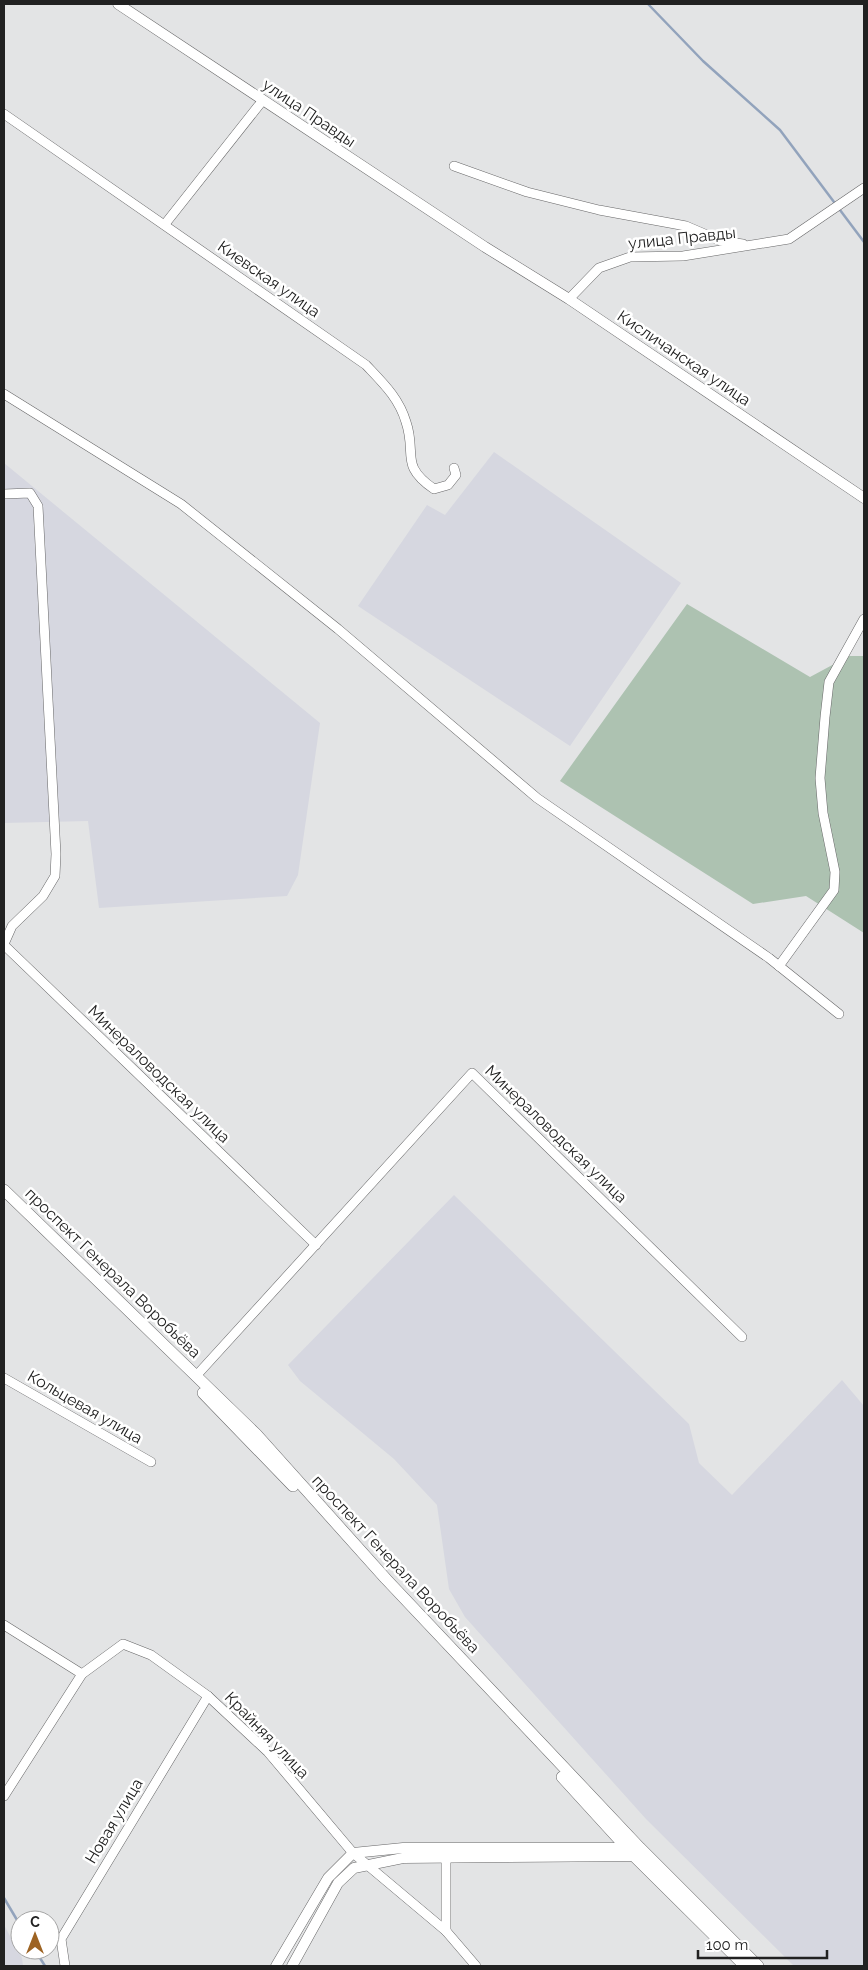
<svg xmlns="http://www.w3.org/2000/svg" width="868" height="1970" viewBox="0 0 868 1970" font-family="Raleway,sans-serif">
  <rect width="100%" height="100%" fill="#e3e4e5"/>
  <!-- built -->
  <g fill="#d6d7e0">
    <polygon points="494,452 681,583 570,746 358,606 427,505 445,515"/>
    <polygon points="4,463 320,723 298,875 287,896 99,908 88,821 4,823"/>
    <polygon points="454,1195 689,1424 699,1463 732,1495 842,1380 864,1406 864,1966 794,1966 646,1819 465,1617 449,1589 437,1505 394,1459 300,1381 288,1365"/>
    <polygon points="4,1925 22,1958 23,1966 4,1966"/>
  </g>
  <!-- green -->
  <polygon fill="#adc2b1" points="687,604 810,677 849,656 864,656 864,933 806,896 753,904 560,781"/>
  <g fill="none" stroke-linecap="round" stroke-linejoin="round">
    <!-- stream -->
    <g stroke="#92a3bc" stroke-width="2.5">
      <polyline points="648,4 703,61 780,130 864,242"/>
      <polyline points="4,1898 20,1925"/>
      <polyline points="35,1950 45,1966"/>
    </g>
    <defs>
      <g id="minor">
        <path d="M4,114L366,365C383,383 399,398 406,422C417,454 399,465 434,489L448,485L456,475L454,468"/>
        <polyline points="454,166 527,192 599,210 686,226 721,241 743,244"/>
        <polyline points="165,224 263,100"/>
        <polyline points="569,299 599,268 630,257 683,256 789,239 864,188"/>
        <polyline points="4,394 181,504 338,629 537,798 769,958 839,1014"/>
        <polyline points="4,494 30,493 38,506 56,854 55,876 43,896 12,926 4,944"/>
        <polyline points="4,945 316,1245"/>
        <polyline points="779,966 834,890 835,872 823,813 820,778 825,717 829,682 864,619"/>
        <polyline points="196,1376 472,1073 742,1337"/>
        <polyline points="4,1378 151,1462"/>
        <polyline points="4,1625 82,1674 123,1644 151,1655 208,1696 268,1752 353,1853 446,1931 476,1966"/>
        <polyline points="4,1796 82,1674"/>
        <polyline points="446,1858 446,1931"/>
        <polyline points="65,1966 61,1939 208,1696"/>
      </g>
      <g id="tertiary">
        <polyline points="118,4 485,247 569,299 864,498"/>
        <polyline points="276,1966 328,1878 353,1853 403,1848 631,1848"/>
        <polyline points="292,1966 338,1883 354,1868 403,1858 640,1856"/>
      </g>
      <g id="secondary">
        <polyline points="4,1190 256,1434 386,1579 640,1848 758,1966"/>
        <polyline points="203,1393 293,1486"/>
        <polyline points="562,1777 635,1857 745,1966"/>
      </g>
    </defs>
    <!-- minor casing -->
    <use href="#minor" stroke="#666667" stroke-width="10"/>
    <!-- tertiary casing -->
    <use href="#tertiary" stroke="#666667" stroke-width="11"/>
    <!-- secondary casing -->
    <use href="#secondary" stroke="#666667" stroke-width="12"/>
    <!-- minor -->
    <use href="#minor" stroke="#fff" stroke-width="9"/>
    <!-- tertiary -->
    <use href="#tertiary" stroke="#fff" stroke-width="10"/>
    <!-- secondary -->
    <use href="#secondary" stroke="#fff" stroke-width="11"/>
  </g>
  <g text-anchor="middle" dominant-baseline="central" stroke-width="5" stroke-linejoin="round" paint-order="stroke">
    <!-- street labels -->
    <g font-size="16" fill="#212121" stroke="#fff">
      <text transform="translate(309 113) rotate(34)">улица Правды</text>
      <text transform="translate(682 238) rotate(-6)">улица Правды</text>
      <text transform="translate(269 279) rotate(35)">Киевская улица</text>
      <text transform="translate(684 358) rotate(34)">Кисличанская улица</text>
      <text transform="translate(159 1074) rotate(44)">Минераловодская улица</text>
      <text transform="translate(556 1134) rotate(44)">Минераловодская улица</text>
      <text transform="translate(113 1273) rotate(44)">проспект Генерала Воробьёва</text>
      <text transform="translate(85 1407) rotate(30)">Кольцевая улица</text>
      <text transform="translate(396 1564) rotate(47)">проспект Генерала Воробьёва</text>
      <text transform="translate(267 1735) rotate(46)">Крайняя улица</text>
      <text transform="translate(114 1821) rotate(-59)">Новая улица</text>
    </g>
  </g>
  <!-- border -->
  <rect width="868" height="1970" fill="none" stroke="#212121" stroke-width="10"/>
  <!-- north arrow -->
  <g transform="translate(35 1935)"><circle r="24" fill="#ffffff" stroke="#a6a6a6"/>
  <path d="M0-4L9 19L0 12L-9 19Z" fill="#9d6323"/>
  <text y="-8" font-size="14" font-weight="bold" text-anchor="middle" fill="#212121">С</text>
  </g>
  <!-- scale -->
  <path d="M698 1950v8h129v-8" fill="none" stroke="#212121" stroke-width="2.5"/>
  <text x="706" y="1950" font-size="15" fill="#212121" stroke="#ffffff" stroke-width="4" paint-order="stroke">100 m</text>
</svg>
